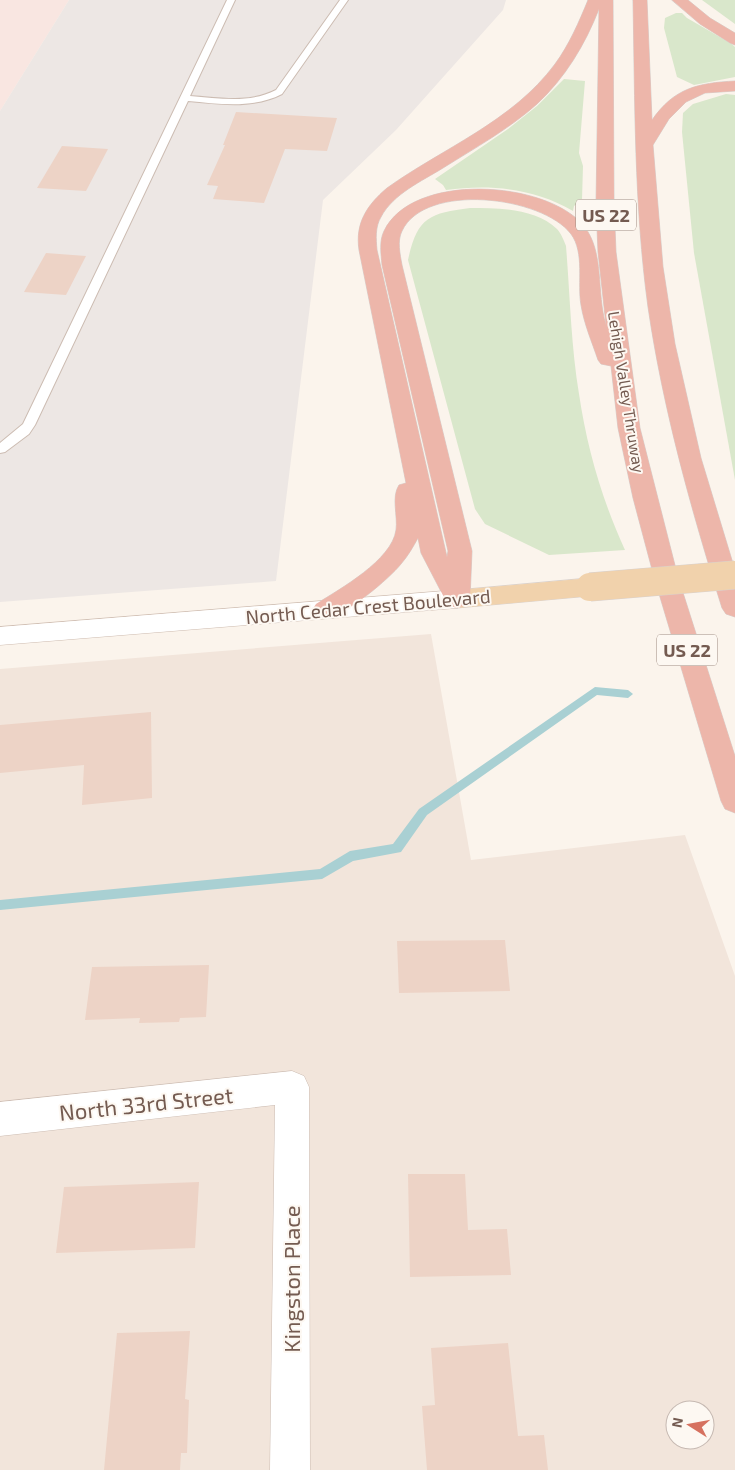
<svg xmlns="http://www.w3.org/2000/svg" width="735" height="1470" viewBox="0 0 735 1470" font-family="'Exo 2',sans-serif">
  <rect width="100%" height="100%" fill="#fbf4ec"/>
  <!-- residential -->
  <path fill="#f2e5db" fill-rule="evenodd" d="M431,634L471,860L685,835L735,976V1470H0V669ZM675,1410H705V1440H675Z"/>
  <!-- commercial -->
  <polygon fill="#f9e6e1" points="0,0 69,0 0,111"/>
  <!-- industrial -->
  <polygon fill="#ede7e4" points="69,0 506,0 503,10 396,130 323,200 276,581 0,602 0,111"/>
  <!-- green -->
  <g fill="#d9e7cb">
    <polygon points="702,0 735,0 735,24"/>
    <polygon points="676,13 682,13 687,18 732,44 735,47 735,77 694,85 677,77 664,28 665,18"/>
    <path d="M564,79L585,81L579,153L583,166L582,200L574,206L573,211C534,188 490,184 446,190L443,185L435,179L508,129L537,106Z"/>
    <polygon points="726,94 735,95 735,480 694,253 682,132 683,113 693,104"/>
    <path d="M470,208C497,208 535,208 557,229C561,233 564,241 566,246C570,295 571,346 579,394C587,448 602,500 625,550L549,555L485,524L475,509L408,260C417,218 429,213 470,208Z"/>
  </g>
  <g fill="none" stroke-linecap="round" stroke-linejoin="round">
    <!-- stream -->
    <polygon fill="#a9d0d3" fill-rule="evenodd" points="595,687 628,690 633,694 628,698 597,695 427,815 401,852 353,861 322,879 0,910 0,900 320,869 350,851 393,844 419,809"/>
  </g>
  <!-- building -->
  <g fill="#edd3c6">
    <polygon points="236,112 337,118 327,151 285,149 264,203 213,199 218,186 207,185 225,145 223,145"/>
    <polygon points="62,146 108,149 86,191 37,188"/>
    <polygon points="46,253 86,256 66,295 24,292"/>
    <polygon points="151,712 152,798 82,805 84,765 0,773 0,725"/>
    <polygon points="505,940 510,991 399,993 397,941"/>
    <polygon points="209,965 206,1017 180,1018 179,1022 139,1023 140,1018 85,1020 92,967"/>
    <polygon points="408,1174 465,1174 468,1230 507,1229 511,1275 410,1277"/>
    <polygon points="199,1182 195,1248 56,1253 64,1187"/>
    <polygon points="190,1331 185,1399 189,1400 187,1453 181,1453 180,1470 104,1470 117,1333"/>
    <polygon points="508,1343 518,1436 544,1435 548,1470 427,1470 422,1406 435,1405 431,1348"/>
  </g>
  <g fill="none" stroke-linecap="round" stroke-linejoin="round">
    <defs>
      <path id="lane" d="M227,0H235L190,96C219,98 249,104 276,90L340,0H348L282,94C253,109 220,104 188,101L35,425L29,434L5,452L0,453V443L23,424Z"/>
      <polygon id="street" points="292,1071 304,1076 309,1087 310,1470 270,1470 275,1105 0,1136 0,1102"/>
      <polygon id="secondary" points="457,590 466,593 470,599 466,605 457,608 0,645 0,627"/>
      <polygon id="primary" points="590,578 599,581 602,587 599,593 590,596 457,608 448,605 444,599 448,593 457,590"/>
      <g id="highway">
        <path d="M588,0H613L614,204L616,252L640,428L678,577L735,756V813L725,809L721,801L654,577L633,498L618,428L611,366L601,364L598,360C592,342 584,324 581,305C577,283 585,253 571,234C542,196 425,182 402,231C397,241 400,254 402,265L472,551L470,599L466,605L457,608L448,605L421,553L418,538C413,547 408,556 401,564C389,579 346,615 327,618C323,619 320,618 316,616L312,610L316,604C340,589 392,560 396,530C398,516 391,497 399,485L406,483L359,250C355,223 367,205 387,188C443,148 512,122 555,64C569,45 579,22 588,0ZM599,9L596,204L598,252L606,325C596,292 605,253 584,226C546,180 412,172 384,231C379,241 381,254 382,265L448,551L447,557L377,250C376,239 375,227 381,217C393,194 422,181 443,168C475,148 509,129 537,104C565,78 585,45 599,9Z"/>
        <path d="M633,0H647L652,120C674,88 698,83 735,81V91L705,93L686,102L669,119L653,145L663,267L675,344L701,458L735,570V617L726,614L722,608C691,509 663,409 648,307C634,205 635,102 633,0Z"/>
        <polygon points="672,0 688,0 710,18 735,33 735,45 730,43 700,24"/>
      </g>
    </defs>
    <!-- lane casing -->
    <use href="#lane" stroke="#ccbcb2" stroke-width="2"/>
    <!-- street casing -->
    <use href="#street" stroke="#ccbcb2" stroke-width="1"/>
    <!-- secondary casing -->
    <use href="#secondary" stroke="#cebcb0" stroke-width="1"/>
    <!-- primary casing -->
    <use href="#primary" stroke="#d8d1ce" stroke-width="1"/>
    <!-- highway casing -->
    <use href="#highway" stroke="#d8d1ce" stroke-width="1"/>
    <!-- lane -->
    <use href="#lane" fill="#fff" fill-rule="evenodd"/>
    <!-- street -->
    <use href="#street" fill="#fff" fill-rule="evenodd"/>
    <!-- secondary -->
    <use href="#secondary" fill="#fff" fill-rule="evenodd"/>
    <!-- primary -->
    <use href="#primary" fill="#f1d2ac" fill-rule="evenodd"/>
    <!-- highway -->
    <use href="#highway" fill="#edb6aa" fill-rule="evenodd"/>
    <defs>
      <polyline id="primary-bridge" points="590,587 735,575"/>
    </defs>
    <!-- primary-bridge casing -->
    <use href="#primary-bridge" stroke="#d8d1ce" stroke-width="29" stroke-linecap="butt"/>
    <!-- primary-bridge -->
    <use href="#primary-bridge" stroke="#f1d2ac" stroke-width="28"/>
  </g>
  <g text-anchor="middle" dominant-baseline="central" stroke-width="4" stroke-linejoin="round" paint-order="stroke">
    <!-- far-street labels -->
    <g font-size="16" fill="#745b51" stroke="#fdf8f2">
      <text transform="translate(627 392) rotate(81)">Lehigh Valley Thruway</text>
    </g>
    <!-- shield labels -->
    <g fill="#fdf8f2" stroke="#9d8a81" stroke-width="1">
      <rect x="576" y="199.5" width="60" height="31" rx="4"/>
      <rect x="657" y="634.5" width="60" height="31" rx="4"/>
    </g>
    <g font-size="18" font-weight="bold" fill="#745b51">
      <text x="606" y="215">US 22</text>
      <text x="687" y="650">US 22</text>
    </g>
    <!-- street labels -->
    <g font-size="19" fill="#745b51" stroke="#fdf8f2">
      <text transform="translate(368 606) rotate(-5)">North Cedar Crest Boulevard</text>
    </g>
    <!-- near-street labels -->
    <g font-size="22" fill="#745b51" stroke="#fdf8f2">
      <text transform="translate(146 1103) rotate(-6)">North 33rd Street</text>
      <text transform="translate(291 1279) rotate(-90)">Kingston Place</text>
    </g>
  </g>
  <!-- north arrow -->
  <g transform="translate(690 1425) rotate(281)"><circle r="24" fill="#fdf8f2" stroke="#c6b9b2"/>
  <path d="M0-4L9 19L0 12L-9 19Z" fill="#d6715f"/>
  <text y="-8" font-size="14" font-weight="bold" text-anchor="middle" fill="#745b51">N</text>
  </g>
</svg>
